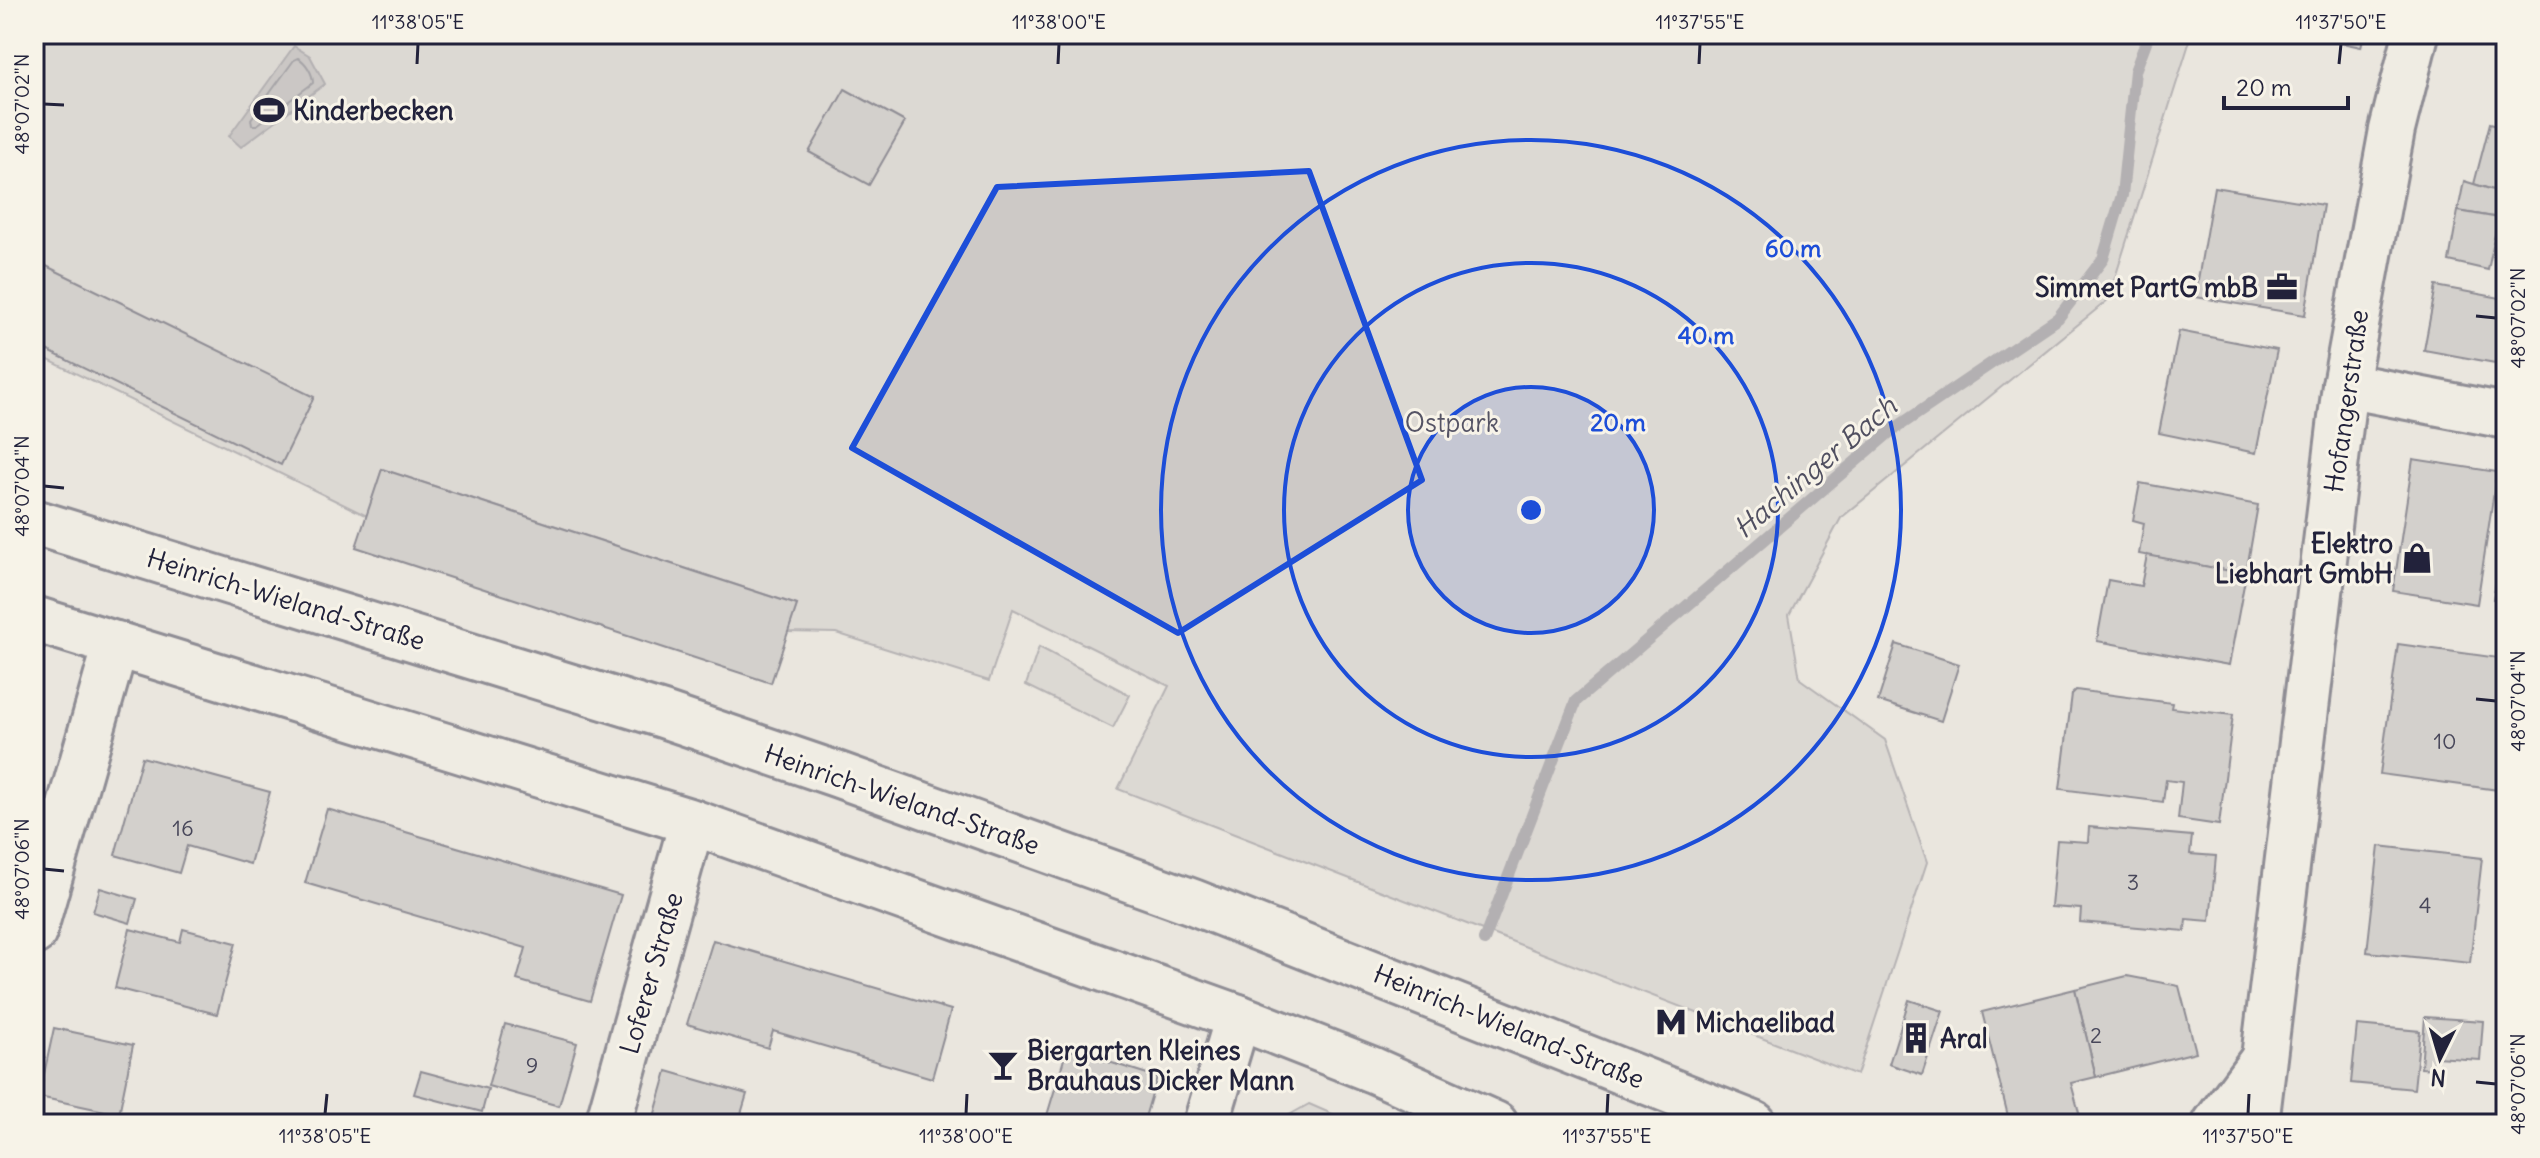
<svg xmlns="http://www.w3.org/2000/svg" width="2540" height="1158" viewBox="0 0 2540 1158" font-family="Delius,sans-serif">
  <rect width="100%" height="100%" fill="#eae6de"/>
  <filter id="ink" filterUnits="userSpaceOnUse"><feTurbulence type="fractalNoise" baseFrequency=".0125" numOctaves="2"/><feDisplacementMap in="SourceGraphic" scale="16" xChannelSelector="R" yChannelSelector="G"/><feConvolveMatrix kernelMatrix="1 2 1 2 8 2 1 2 1" color-interpolation-filters="sRGB"/></filter>
  <g filter="url(#ink)">
    <!-- green -->
    <g fill="#cdc9c6" stroke="#787680" stroke-width="2">
      <polygon points="34,34 2192,34 2108,300 1841,518 1789,615 1800,679 1885,740 1927,862 1857,1075 1118,789 1169,686 1013,609 989,681 836,633 788,632 797,605 382,469 367,516 34,353"/>
      <polygon points="1039,647 1130,695 1113,728 1026,685"/>
      <polygon points="1309,1104 1355,1124 1273,1124"/>
    </g>
    <!-- water -->
    <polygon fill="#a6a3a6" stroke="#716f7b" stroke-width="2" points="294,46 310,56 325,84 241,147 229,136"/>
    <g fill="none" stroke-linecap="round" stroke-linejoin="round">
      <!-- shore -->
      <path stroke="#575666" stroke-width="2" d="M298,58C306,62 313,74 313,83L257,125H252L251,119L294,60Z"/>
      <!-- stream -->
      <polyline stroke="#716f7b" stroke-width="12" points="1484,940 1576,701 1890,432 2058,318 2103,259 2122,195 2135,71 2149,34"/>
    </g>
    <!-- building -->
    <g fill="#b8b6b5" stroke="#22223b" stroke-width="2">
      <polygon points="2300,34 2364,34 2361,47"/>
      <polygon points="845,89 905,122 869,185 809,152"/>
      <polygon points="2490,123 2506,127 2506,194 2474,184"/>
      <polygon points="2464,181 2506,194 2506,219 2458,211"/>
      <polygon points="2214,187 2323,205 2305,315 2195,297"/>
      <polygon points="2458,211 2499,218 2488,270 2449,261"/>
      <polygon points="2499,218 2506,219 2506,246 2493,243"/>
      <polygon points="36,261 314,397 281,465 34,344 34,266"/>
      <polygon points="2436,286 2506,299 2506,365 2424,350"/>
      <polygon points="2179,331 2277,350 2256,453 2159,433"/>
      <polygon points="2413,459 2497,472 2477,604 2393,591"/>
      <polygon points="382,469 797,605 771,683 356,547"/>
      <polygon points="2140,483 2258,505 2246,574 2139,554 2144,523 2133,520"/>
      <polygon points="2502,551 2506,551 2506,602 2493,599"/>
      <polygon points="2147,555 2246,574 2229,665 2097,641 2108,580 2141,586"/>
      <polygon points="1896,644 1959,664 1941,721 1878,701"/>
      <polygon points="2398,644 2506,659 2506,791 2380,774"/>
      <polygon points="2076,690 2172,703 2171,708 2233,715 2219,825 2178,819 2182,782 2166,780 2163,802 2060,789 2072,694"/>
      <polygon points="142,757 270,792 250,864 187,846 179,873 115,855"/>
      <polygon points="327,809 621,895 590,1001 517,980 526,948 305,883"/>
      <polygon points="2089,827 2192,836 2190,854 2216,856 2210,921 2186,919 2185,931 2080,922 2081,909 2051,907 2057,840 2088,842"/>
      <polygon points="2379,846 2482,858 2470,963 2367,952"/>
      <polygon points="100,888 137,899 130,923 93,912"/>
      <polygon points="130,929 180,942 183,929 236,943 217,1014 115,988"/>
      <polygon points="713,940 951,1010 932,1078 773,1031 768,1048 687,1024"/>
      <polygon points="2127,976 2179,986 2196,1052 2096,1077 2075,989"/>
      <polygon points="2075,989 2096,1077 2071,1083 2081,1120 2066,1124 2010,1124 1982,1012"/>
      <polygon points="1909,1000 1943,1011 1922,1075 1889,1064"/>
      <polygon points="2425,1017 2483,1021 2480,1060 2436,1057 2435,1069 2421,1068"/>
      <polygon points="505,1024 577,1043 559,1106 488,1086"/>
      <polygon points="2357,1025 2420,1031 2414,1089 2351,1083"/>
      <polygon points="54,1028 133,1045 119,1114 39,1097"/>
      <polygon points="1067,1049 1157,1077 1143,1124 1052,1124 1045,1122"/>
      <polygon points="421,1071 488,1089 482,1112 414,1094"/>
      <polygon points="667,1071 747,1094 738,1124 652,1124"/>
    </g>
    <g fill="none" stroke-linecap="round" stroke-linejoin="round">
      <defs>
        <g id="minor">
          <polyline points="2345,385 2506,416"/>
          <polyline points="34,932 116,644"/>
          <polyline points="608,1124 692,822"/>
          <polyline points="1206,1124 1238,1017"/>
          <polyline points="2215,1124 2261,1062"/>
          <polyline points="2256,1124 2345,385 2392,130 2416,34"/>
        </g>
        <g id="secondary">
          <polyline points="34,522 663,715 836,774 1193,902 1754,1124"/>
          <polyline points="34,619 692,822 1238,1017 1373,1070 1495,1124"/>
        </g>
      </defs>
      <!-- minor casing -->
      <use href="#minor" stroke="#22223b" stroke-width="50"/>
      <!-- secondary casing -->
      <use href="#secondary" stroke="#22223b" stroke-width="50"/>
      <!-- minor -->
      <use href="#minor" stroke="#f7f3e8" stroke-width="44"/>
      <!-- secondary -->
      <use href="#secondary" stroke="#f7f3e8" stroke-width="44"/>
    </g>
  </g>
  <!-- marked area -->
  <path d="M0 0H2540V1158H0ZM1309,171L1422,480L1178,633L852,448L997,187Z" fill="#eae6de" fill-opacity=".55" fill-rule="evenodd"/>
  <path fill="none" stroke="#1d4ed8" stroke-width="6" stroke-linejoin="round" d="M1309,171L1422,480L1178,633L852,448L997,187Z"/>
  <!-- ticks -->
  <path fill="none" stroke="#22223b" stroke-width="3" d="M417,64L418,44M1058,64L1059,44M1699,64L1700,44M2339,64L2341,44M44,104L64,105M2476,316L2496,318M44,486L64,488M2476,699L2496,701M44,869L64,871M2476,1082L2496,1084M325,1114L327,1094M966,1114L967,1094M1607,1114L1608,1094M2248,1114L2249,1094"/>
  <!-- distance rings -->
  <circle cx="1531" cy="510" r="123" fill="#1d4ed8" fill-opacity=".12"/>
  <g fill="none" stroke="#1d4ed8" stroke-width="4">
    <circle cx="1531" cy="510" r="123"/>
    <circle cx="1531" cy="510" r="247"/>
    <circle cx="1531" cy="510" r="370"/>
  </g>
  <!-- icons -->
  <defs>
    <symbol id="stadium-bare" viewBox="-9 -9 18 18"><path d="M0-5a6.5 5 0 1 0 0 10a6.5 5 0 1 0 0-10ZM-3.5-1.8h7v3.6h-7Z" fill="#22223b" stroke="#f7f3e8" stroke-width="2.5" paint-order="stroke"/></symbol>
    <symbol id="office-bare" viewBox="-9 -9 18 18"><path d="M-6-3h4V-5.5h4V-3h4V5H-6ZM-1-4.5V-3h2v-1.5ZM-6 0V1H6V0Z" fill="#22223b" stroke="#f7f3e8" stroke-width="2.5" paint-order="stroke"/></symbol>
    <symbol id="shop-bare" viewBox="-9 -9 18 18"><path d="M-5-2.5h2.3a2.7 3.5 0 0 1 5.4 0H5L5.5 6h-11ZM-1.5-2.5h3a1.5 2.3 0 0 0-3 0Z" fill="#22223b" stroke="#f7f3e8" stroke-width="2.5" paint-order="stroke"/></symbol>
    <symbol id="metro-bare" viewBox="-9 -9 18 18"><path d="M-5.5 5V-5H-3L0 0L3-5H5.5V5H3V-.5L0 4L-3-.5V5Z" fill="#22223b" stroke="#f7f3e8" stroke-width="2.5" paint-order="stroke"/></symbol>
    <symbol id="building-bare" viewBox="-9 -9 18 18"><path d="M-4-6H4V6H1V3H-1V6H-4ZM-2.5-4.3h1.7v1.8h-1.7ZM.8-4.3h1.7v1.8H.8ZM-2.5-1h1.7V.8h-1.7ZM.8-1h1.7V.8H.8Z" fill="#22223b" stroke="#f7f3e8" stroke-width="2.5" paint-order="stroke"/></symbol>
    <symbol id="bar-bare" viewBox="-9 -9 18 18"><path d="M-6-5H6L.8 .8V4.5H3.5V6h-7V4.5H-.8V.8Z" fill="#22223b" stroke="#f7f3e8" stroke-width="2.5" paint-order="stroke"/></symbol>
  </defs>
  <g fill-rule="evenodd">
    <use href="#stadium-bare" x="247" y="88" width="44" height="44"/>
    <use href="#office-bare" x="2260" y="265" width="44" height="44"/>
    <use href="#shop-bare" x="2395" y="536" width="44" height="44"/>
    <use href="#metro-bare" x="1649" y="1000" width="44" height="44"/>
    <use href="#building-bare" x="1894" y="1016" width="44" height="44"/>
    <use href="#bar-bare" x="981" y="1043" width="44" height="44"/>
  </g>
  <g text-anchor="middle" dominant-baseline="central" stroke-width="6" stroke-linejoin="round" paint-order="stroke">
    <!-- number labels -->
    <g font-size="22" fill="#48475a">
      <text x="2445" y="741">10</text>
      <text x="183" y="828">16</text>
      <text x="2133" y="882">3</text>
      <text x="2425" y="905">4</text>
      <text x="2096" y="1035">2</text>
      <text x="532" y="1065">9</text>
    </g>
    <!-- poi labels -->
    <g font-size="26" font-weight="bold" fill="#22223b" stroke="#f7f3e8" text-anchor="start">
      <text x="293" y="110">Kinderbecken</text>
      <text x="2258" y="287" text-anchor="end">Simmet PartG mbB</text>
      <text x="2393" y="543" text-anchor="end">Elektro<tspan x="2393" dy="30">Liebhart GmbH</tspan></text>
      <text x="1695" y="1022">Michaelibad</text>
      <text x="1940" y="1038">Aral</text>
      <text x="1027" y="1050">Biergarten Kleines<tspan x="1027" dy="30">Brauhaus Dicker Mann</tspan></text>
    </g>
    <!-- street labels -->
    <g font-size="26" fill="#22223b" stroke="#f7f3e8">
      <text transform="translate(2346 401) rotate(-82)">Hofangerstraße</text>
      <text transform="translate(286 599) rotate(17)">Heinrich-Wieland-Straße</text>
      <text transform="translate(902 799) rotate(19)">Heinrich-Wieland-Straße</text>
      <text transform="translate(651 973) rotate(-74)">Loferer Straße</text>
      <text transform="translate(1509 1026) rotate(22)">Heinrich-Wieland-Straße</text>
    </g>
    <!-- park labels -->
    <g font-size="26" fill="#555465" stroke="#f7f3e8">
      <text x="1452" y="422">Ostpark</text>
    </g>
    <!-- water labels -->
    <g font-size="28" font-style="italic" fill="#504f60" stroke="#f7f3e8">
      <text transform="translate(1815 467) rotate(-40)">Hachinger Bach</text>
    </g>
  </g>
  <circle cx="1531" cy="510" r="12" fill="#1d4ed8" stroke="#f7f3e8" stroke-width="4"/>
  <g font-size="24" text-anchor="middle" font-weight="bold" fill="#1d4ed8" stroke="#f7f3e8" stroke-width="6" stroke-linejoin="round" paint-order="stroke">
    <text x="1793" y="257">60 m</text>
    <text x="1706" y="344">40 m</text>
    <text x="1618" y="431">20 m</text>
  </g>
  <!-- margin -->
  <rect width="2540" height="1158" fill="none" stroke="#f7f3e8" stroke-width="88"/>
  <!-- north arrow -->
  <g transform="translate(2440 1058) rotate(185)" stroke="#f7f3e8" stroke-width="6" paint-order="stroke">
  <path d="M0-6L14 30L0 20L-14 30Z" fill="#22223b"/>
  <text y="-12" font-size="22" font-weight="bold" text-anchor="middle" fill="#22223b">N</text>
  </g>
  <!-- scale -->
  <path d="M2224 96v12h124v-12" fill="none" stroke="#22223b" stroke-width="4"/>
  <text x="2236" y="96" font-size="24" fill="#22223b" stroke="#f7f3e8" stroke-width="6" paint-order="stroke">20 m</text>
  <rect x="44" y="44" width="2452" height="1070" fill="none" stroke="#22223b" stroke-width="3"/>
  <g font-size="20" text-anchor="middle" fill="#22223b">
    <text x="418" y="29">11°38'05"E</text>
    <text x="1059" y="29">11°38'00"E</text>
    <text x="1700" y="29">11°37'55"E</text>
    <text x="2341" y="29">11°37'50"E</text>
    <text transform="translate(22 104) rotate(-90)" y="7">48°07'02"N</text>
    <text transform="translate(2518 318) rotate(-90)" y="7">48°07'02"N</text>
    <text transform="translate(22 486) rotate(-90)" y="7">48°07'04"N</text>
    <text transform="translate(2518 701) rotate(-90)" y="7">48°07'04"N</text>
    <text transform="translate(22 869) rotate(-90)" y="7">48°07'06"N</text>
    <text transform="translate(2518 1084) rotate(-90)" y="7">48°07'06"N</text>
    <text x="325" y="1143">11°38'05"E</text>
    <text x="966" y="1143">11°38'00"E</text>
    <text x="1607" y="1143">11°37'55"E</text>
    <text x="2248" y="1143">11°37'50"E</text>
  </g>
</svg>
